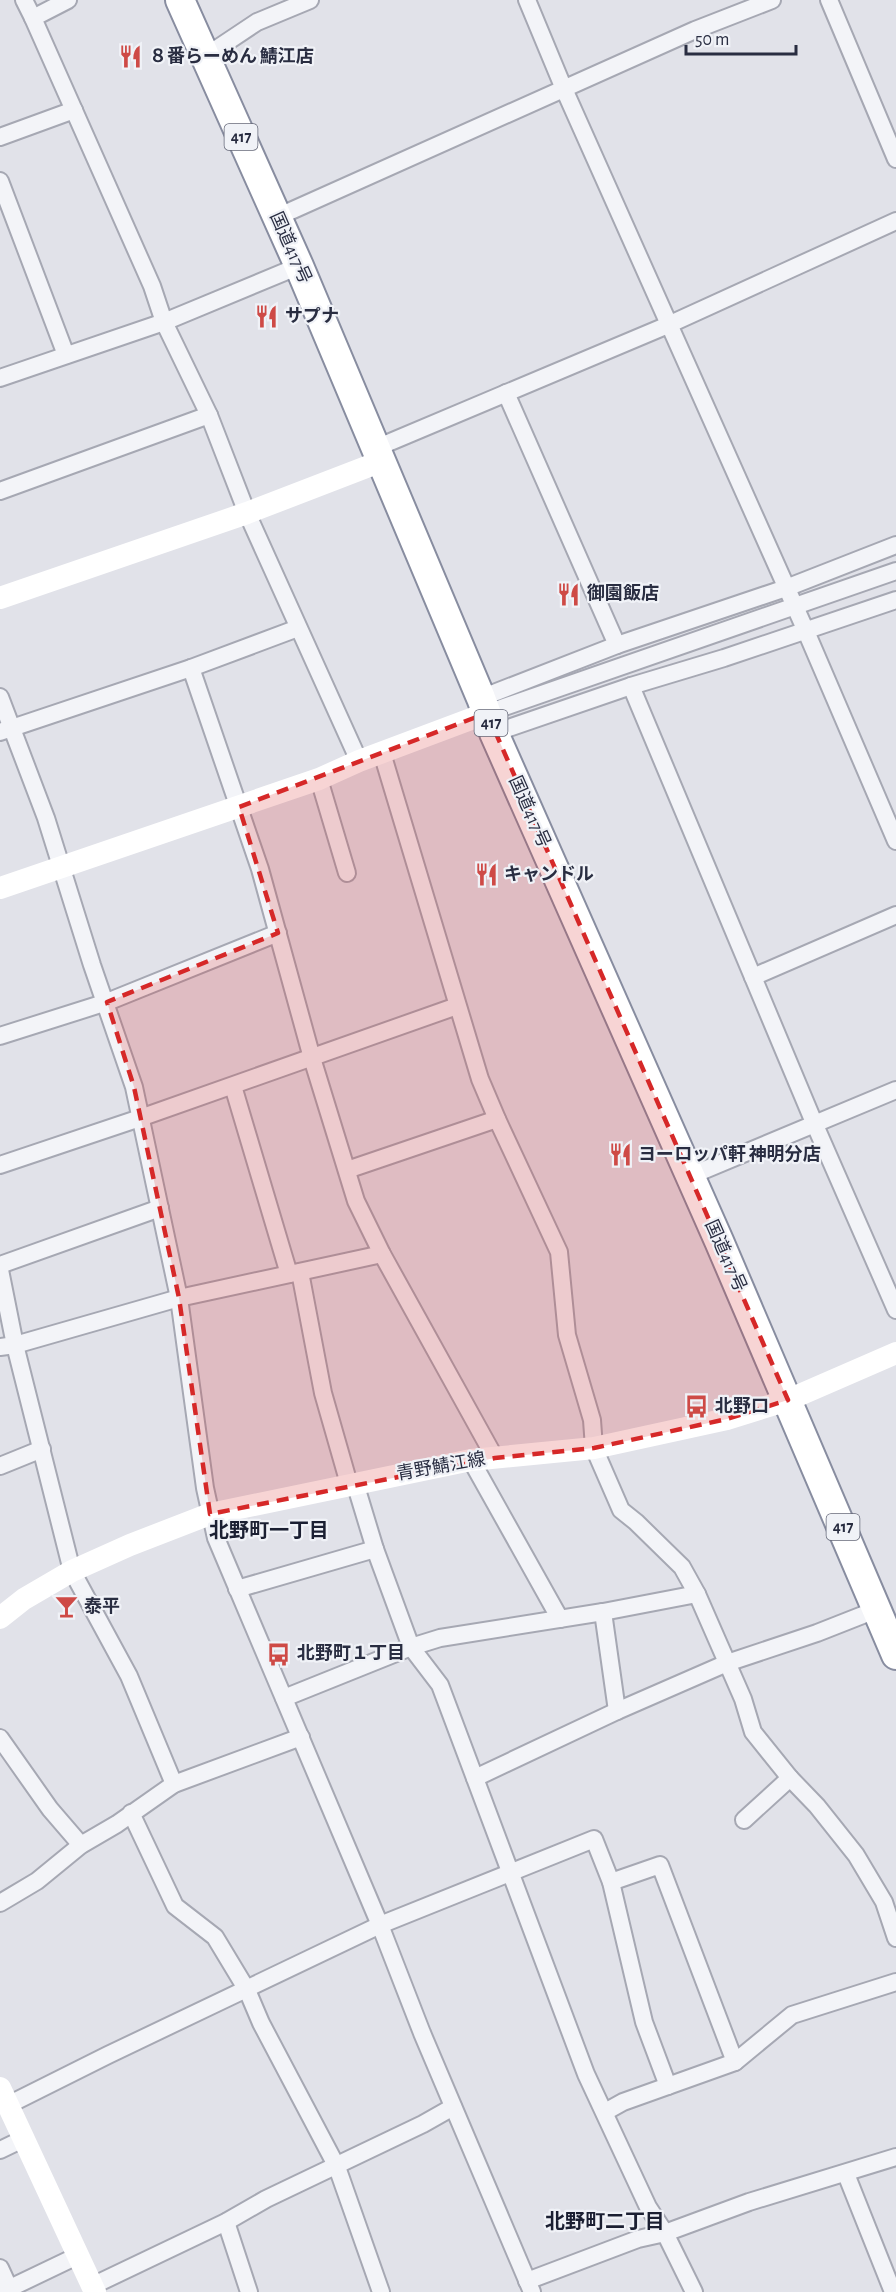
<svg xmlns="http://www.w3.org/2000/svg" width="896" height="2292" viewBox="0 0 896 2292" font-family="'Alegreya Sans','Noto Sans JP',sans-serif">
  <rect width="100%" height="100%" fill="#e1e2e9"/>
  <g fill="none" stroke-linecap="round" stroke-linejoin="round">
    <defs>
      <g id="street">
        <polyline points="24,0 33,18"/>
        <polyline points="68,0 33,18 152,286 164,322 209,415 247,513 359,761"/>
        <polyline points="527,0 564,89 805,629 896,841"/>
        <polyline points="829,0 896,159"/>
        <polyline points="206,56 257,22 310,0"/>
        <polyline points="0,137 74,110"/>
        <polyline points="0,181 66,355"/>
        <polyline points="275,218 695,30 772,0"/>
        <polyline points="0,378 164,322 299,266"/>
        <polyline points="506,393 617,645"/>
        <polyline points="376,448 668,325 896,221"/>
        <polyline points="0,491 209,415"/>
        <polyline points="191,668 260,869 312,1058 356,1201 382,1254 495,1458"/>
        <polyline points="631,686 815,1125 896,1310"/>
        <polyline points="0,697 46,818 92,965 134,1087 179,1298 205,1488 216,1538 380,1925 422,2033 532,2292"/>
        <polyline points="481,698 617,645 786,588 896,545"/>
        <polyline points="487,713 896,571"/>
        <polyline points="0,732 191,668 298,628"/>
        <polyline points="494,733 631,686 724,658 896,600"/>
        <polyline points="382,753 480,1079 497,1119 559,1252 567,1335 592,1420 594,1448 621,1510 636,1522 682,1567 697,1594"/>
        <polyline points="319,779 347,873"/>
        <polyline points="753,977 896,915"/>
        <polyline points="0,1036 107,1002 278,933"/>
        <polyline points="233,1086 289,1274"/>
        <polyline points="0,1165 140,1118 457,1006"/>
        <polyline points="347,1170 497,1119"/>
        <polyline points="690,1176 896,1090"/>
        <polyline points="0,1265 160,1208"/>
        <polyline points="0,1270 15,1345 72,1571 129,1676 174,1784"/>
        <polyline points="300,1272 323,1393 349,1484"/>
        <polyline points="0,1347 15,1345 179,1298 382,1254"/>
        <polyline points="471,1460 560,1619"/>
        <polyline points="0,1466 42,1449"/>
        <polyline points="355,1483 375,1549 411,1647 440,1685 586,2074 648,2207 665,2233 694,2292"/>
        <polyline points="237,1589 375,1549"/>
        <polyline points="603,1612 617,1711"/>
        <polyline points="284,1698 411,1647 440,1638 603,1612 697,1594 743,1699 753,1732 790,1778 817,1806 856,1855 884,1902 896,1938"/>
        <polyline points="0,1738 50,1809 81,1845"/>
        <polyline points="475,1778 617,1711 727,1663 817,1633 878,1609"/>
        <polyline points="131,1813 175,1906 215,1937 247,1990 261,2023 337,2167 381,2292"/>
        <polyline points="744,1820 790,1778"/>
        <polyline points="611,1882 660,1865 735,2062"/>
        <polyline points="0,1903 37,1881 81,1845 117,1824 174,1784 301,1737"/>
        <polyline points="8,2105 108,2055 380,1925 594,1839 611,1882 644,2022 668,2086"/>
        <polyline points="605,2112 623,2102 735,2062 792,2015 896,1982"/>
        <polyline points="0,2150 23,2139"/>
        <polyline points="846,2174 893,2292"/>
        <polyline points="226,2222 249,2292"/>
        <polyline points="0,2268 11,2292"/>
        <polyline points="527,2281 638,2239 665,2233 749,2202 896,2157"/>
        <polyline points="92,2286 226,2222 266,2199 423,2124 453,2107"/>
        <polyline points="2,2292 77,2256"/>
      </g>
      <polyline id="highway" points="180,0 299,266 481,698 494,733 719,1241 896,1655"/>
    </defs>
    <!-- street casing -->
    <use href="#street" stroke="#a6a8b3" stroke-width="20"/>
    <!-- highway casing -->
    <use href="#highway" stroke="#888da0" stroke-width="32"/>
    <!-- street -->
    <use href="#street" stroke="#f3f4f8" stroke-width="16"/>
    <!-- secondary -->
    <g stroke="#fff" stroke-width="22">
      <polyline points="0,598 247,513 382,461"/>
      <polyline points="0,888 319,779 359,761 487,713"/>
      <polyline points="0,1618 24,1599 72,1571 130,1545 210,1514 471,1460 594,1448 727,1419 788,1400 896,1353"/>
      <polyline points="0,2088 95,2292"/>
    </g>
    <!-- highway -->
    <use href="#highway" stroke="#fff" stroke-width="28"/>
  </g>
  <!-- marked area -->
  <path fill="#d62828" fill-opacity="0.2" stroke="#d62828" stroke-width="4.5" stroke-dasharray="12 8" stroke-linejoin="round" d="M487,713L788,1400L727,1419L594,1448L495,1458L210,1514L179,1298L134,1087L107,1002L278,933L239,807Z"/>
  <!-- icons -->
  <defs>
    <symbol id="restaurant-bare" viewBox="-9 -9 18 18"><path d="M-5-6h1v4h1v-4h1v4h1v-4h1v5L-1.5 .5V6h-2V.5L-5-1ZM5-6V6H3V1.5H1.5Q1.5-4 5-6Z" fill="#ce4a46" stroke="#f0f2f7" stroke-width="2.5" paint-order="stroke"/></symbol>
    <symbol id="bus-bare" viewBox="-9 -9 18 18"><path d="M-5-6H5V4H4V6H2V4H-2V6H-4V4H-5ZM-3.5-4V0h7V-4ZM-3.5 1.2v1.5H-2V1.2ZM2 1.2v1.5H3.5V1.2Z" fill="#ce4a46" stroke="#f0f2f7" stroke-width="2.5" paint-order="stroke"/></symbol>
    <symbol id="bar-bare" viewBox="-9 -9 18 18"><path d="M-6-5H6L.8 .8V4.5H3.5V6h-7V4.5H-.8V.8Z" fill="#ce4a46" stroke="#f0f2f7" stroke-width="2.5" paint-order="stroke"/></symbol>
  </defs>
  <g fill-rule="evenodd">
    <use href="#restaurant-bare" x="114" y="40" width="33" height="33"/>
    <use href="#restaurant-bare" x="250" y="300" width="33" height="33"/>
    <use href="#restaurant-bare" x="552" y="578" width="33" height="33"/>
    <use href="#restaurant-bare" x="470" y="858" width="33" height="33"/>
    <use href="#restaurant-bare" x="604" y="1138" width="33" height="33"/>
    <use href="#bus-bare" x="680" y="1390" width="33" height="33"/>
    <use href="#bar-bare" x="50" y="1590" width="33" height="33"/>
    <use href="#bus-bare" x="262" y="1638" width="33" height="33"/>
  </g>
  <g text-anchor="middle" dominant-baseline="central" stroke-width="4.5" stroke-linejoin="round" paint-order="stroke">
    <!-- shield labels -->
    <g fill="#f0f2f7" stroke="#656878" stroke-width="1.5">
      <rect x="224.5" y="124" width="33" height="26" rx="4.5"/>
      <rect x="474.5" y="710" width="33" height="26" rx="4.5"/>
      <rect x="826.5" y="1514" width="33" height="26" rx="4.5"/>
    </g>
    <g font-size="16" font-weight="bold" fill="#292d41">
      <text x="241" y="137">417</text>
      <text x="491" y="723">417</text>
      <text x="843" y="1527">417</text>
    </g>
    <!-- poi labels -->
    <g font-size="18" font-weight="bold" fill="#292d41" stroke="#f0f2f7" text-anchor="start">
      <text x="149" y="57">８番らーめん 鯖江店</text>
      <text x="285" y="317">サプナ</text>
      <text x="587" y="594">御園飯店</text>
      <text x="504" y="875">キャンドル</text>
      <text x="638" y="1155">ヨーロッパ軒 神明分店</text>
      <text x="715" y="1407">北野口</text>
      <text x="84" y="1607">泰平</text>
      <text x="297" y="1654">北野町１丁目</text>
    </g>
    <!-- street labels -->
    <g font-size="18" fill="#292d41" stroke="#f0f2f7">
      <text transform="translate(290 248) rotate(66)">国道417号</text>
      <text transform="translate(529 812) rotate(66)">国道417号</text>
      <text transform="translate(725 1256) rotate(66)">国道417号</text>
      <text transform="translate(441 1467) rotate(-10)">青野鯖江線</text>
    </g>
    <!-- neighbourhood labels -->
    <g font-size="20" font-weight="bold" fill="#1b1f32" stroke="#f0f2f7">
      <text x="269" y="1531">北野町一丁目</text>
      <text x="605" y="2222">北野町二丁目</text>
    </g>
  </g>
  <!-- scale -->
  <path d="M686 45v9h110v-9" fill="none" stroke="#292d41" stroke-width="3"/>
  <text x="695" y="45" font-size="18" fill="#292d41" stroke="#f0f2f7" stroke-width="4.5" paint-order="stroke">50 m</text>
</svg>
